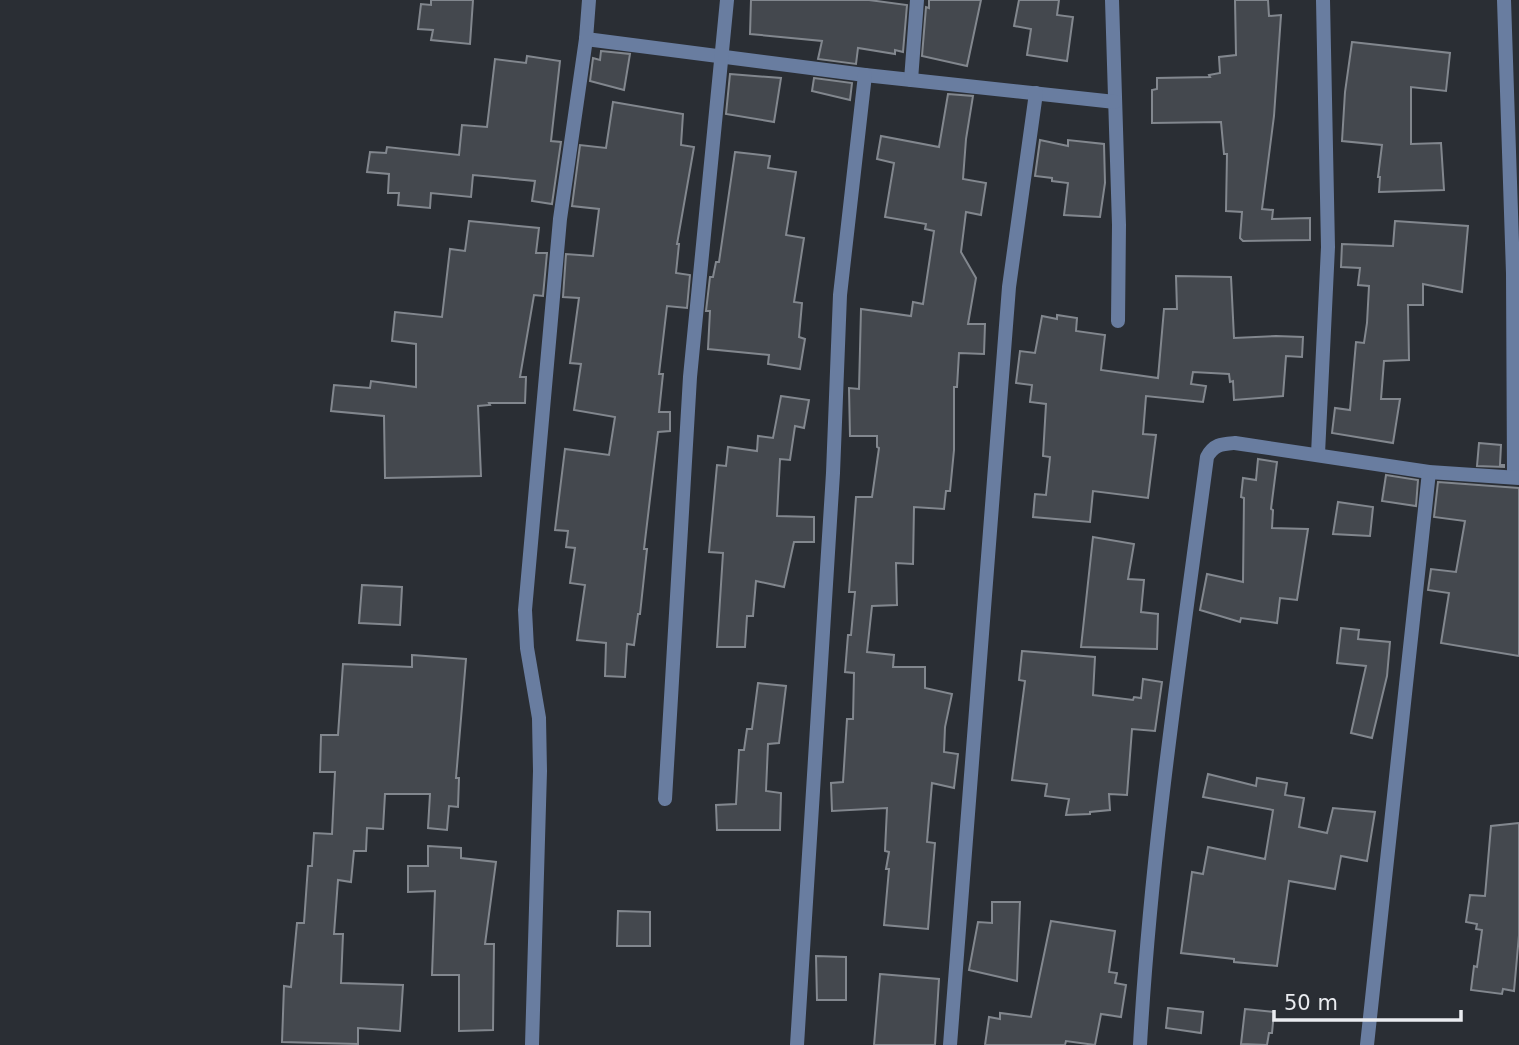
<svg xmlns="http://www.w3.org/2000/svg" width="1519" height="1045" viewBox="0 0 1519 1045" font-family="'DejaVu Sans',sans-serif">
  <rect width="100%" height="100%" fill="#2a2e34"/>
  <!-- building -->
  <g fill="#44484e" stroke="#82878e" stroke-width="2">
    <polygon points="431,0 473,0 470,44 431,40 433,30 418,29 421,4 431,5"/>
    <polygon points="751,0 869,0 907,5 903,52 895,50 895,54 858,48 856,64 818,59 822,41 750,34"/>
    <polygon points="929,0 981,0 967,66 922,56 926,7 929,8"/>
    <polygon points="1019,0 1059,0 1057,15 1073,17 1067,61 1027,55 1031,29 1014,26"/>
    <polygon points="1235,0 1268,0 1269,16 1281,15 1274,116 1262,209 1273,210 1272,219 1310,218 1310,240 1243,241 1240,238 1242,212 1226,211 1227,154 1224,154 1221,122 1152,123 1152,90 1157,89 1157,78 1210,77 1209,75 1220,73 1219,57 1236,55"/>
    <polygon points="1352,42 1450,53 1446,91 1411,87 1411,144 1441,143 1444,190 1379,192 1380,177 1378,177 1382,145 1342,141 1345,92"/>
    <polygon points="601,51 630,54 624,90 590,81 593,58 600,60"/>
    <polygon points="527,56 560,61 551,141 561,142 552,204 532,201 535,181 473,175 471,197 431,193 430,208 398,205 399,193 388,193 389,174 367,172 370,152 386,153 387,147 459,155 462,125 487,127 495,59 526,63"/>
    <polygon points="730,74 781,78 774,122 726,114"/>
    <polygon points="814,78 852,83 850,100 812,91"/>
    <polygon points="948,94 973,96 966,139 963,179 986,183 981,215 966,212 961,252 976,278 968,324 985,324 984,354 959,353 957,387 954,387 954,450 950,491 946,491 944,509 914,507 913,564 896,563 897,605 872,606 867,652 894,655 893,667 925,667 925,688 952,694 945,727 944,752 958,754 954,788 932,783 927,842 935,843 928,929 884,925 889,869 886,869 889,852 885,851 887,808 832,811 831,783 843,782 847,719 853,719 854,673 845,672 848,635 851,635 855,592 849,592 856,497 872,497 879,448 877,447 877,436 850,436 849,388 859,389 861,309 911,316 913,302 923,304 934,231 925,229 926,224 885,217 894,163 877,159 881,136 939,147"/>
    <polygon points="613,102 683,114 681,145 694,147 677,244 679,244 676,273 690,275 687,308 667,306 659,374 663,374 659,412 670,412 670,431 658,432 644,549 647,549 640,614 638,614 634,645 627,644 625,677 605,676 606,643 577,640 585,585 570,583 575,548 566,547 568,531 555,530 565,449 609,455 615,417 574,410 581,364 570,363 579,298 563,297 566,254 593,256 599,209 572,206 580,145 606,148"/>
    <polygon points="1040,140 1068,146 1068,140 1104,144 1105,183 1100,217 1064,215 1068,183 1052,181 1052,178 1035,176"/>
    <polygon points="735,152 770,156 768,168 796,172 786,235 804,238 794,302 802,303 799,337 805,339 800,369 768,364 769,355 708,349 710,311 706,311 710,277 713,277 716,262 719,262"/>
    <polygon points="469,221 539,228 536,253 547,253 543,296 534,295 520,377 526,377 525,403 489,403 490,405 478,406 481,476 385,478 384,416 331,411 334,385 370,388 371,381 416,387 416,344 392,341 395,312 442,317 450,249 465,251"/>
    <polygon points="1395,221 1468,226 1462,292 1423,284 1423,305 1408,305 1409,360 1384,361 1381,399 1400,399 1393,443 1332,433 1335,408 1350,410 1356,342 1364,343 1367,323 1369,286 1358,285 1360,268 1341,267 1342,244 1393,246"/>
    <polygon points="1176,276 1231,277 1234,338 1276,336 1303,337 1302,357 1286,356 1283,396 1234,400 1233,381 1230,382 1229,374 1193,372 1191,384 1206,386 1203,402 1146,396 1143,434 1156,435 1148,498 1093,491 1090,522 1033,517 1035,494 1046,495 1050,457 1043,456 1046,404 1030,402 1032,385 1016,383 1020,351 1035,353 1042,316 1057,319 1057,315 1077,318 1076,331 1105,335 1101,370 1158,378 1164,309 1177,309"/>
    <polygon points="781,396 809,400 804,428 795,426 790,460 780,459 777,516 814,517 814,542 794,542 784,587 756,581 753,616 747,616 745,647 717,647 723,553 709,552 717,465 726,466 728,447 757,451 758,436 773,438"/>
    <polygon points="1479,443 1501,445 1500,465 1504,465 1504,467 1477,466"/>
    <polygon points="1258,459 1277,462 1271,509 1273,510 1272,528 1308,529 1297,600 1280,598 1277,623 1241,618 1240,622 1200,610 1207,574 1243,582 1244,498 1241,497 1243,478 1256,480"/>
    <polygon points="1386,475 1418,480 1416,506 1382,501"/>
    <polygon points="1438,482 1519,488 1519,656 1441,643 1449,593 1428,590 1431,569 1456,572 1465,521 1434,517"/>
    <polygon points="1338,502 1373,507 1370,536 1333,534"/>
    <polygon points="1093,537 1134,544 1128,579 1144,580 1141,612 1158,614 1157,649 1081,647"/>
    <polygon points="362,585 402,587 400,625 359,623"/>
    <polygon points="1341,628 1359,630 1358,639 1390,642 1387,676 1372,738 1351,733 1366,666 1337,663"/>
    <polygon points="1022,651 1095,657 1093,695 1133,700 1134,697 1141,698 1143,679 1162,682 1155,731 1132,729 1127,795 1109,794 1110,810 1090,812 1090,814 1066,815 1069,799 1045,796 1047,784 1012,780 1025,681 1019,680"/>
    <polygon points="412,655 466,659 456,778 459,778 458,807 449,806 447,830 428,828 430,794 385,794 383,829 367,828 366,851 354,851 351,882 338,880 334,934 343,934 341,983 403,985 400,1031 358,1028 358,1044 282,1042 284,986 291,987 297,923 304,923 308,866 312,866 314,833 332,834 335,772 320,772 321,735 338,735 343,664 412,667"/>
    <polygon points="758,683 786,686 779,743 768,744 766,791 781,793 780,830 717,830 716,805 736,804 739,750 744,750 747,729 752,729"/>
    <polygon points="1208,774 1256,786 1257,778 1287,783 1285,795 1304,798 1299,827 1327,833 1333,808 1375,812 1367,861 1341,856 1335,889 1289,881 1277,966 1234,962 1234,959 1181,953 1192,872 1203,874 1208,847 1265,859 1273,810 1203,797"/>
    <polygon points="1519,823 1519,935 1514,991 1503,989 1502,994 1471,990 1474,966 1477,967 1482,930 1476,929 1477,924 1466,922 1470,895 1485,896 1491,826"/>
    <polygon points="428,846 461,848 461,858 496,862 485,944 494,944 493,1030 459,1031 459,975 432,975 435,891 408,892 408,866 428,866"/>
    <polygon points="992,902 1020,902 1017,981 969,970 978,922 992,923"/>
    <polygon points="618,911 650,912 650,946 617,946"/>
    <polygon points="1051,921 1115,931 1109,972 1117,973 1115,983 1126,985 1121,1017 1101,1014 1095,1045 1066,1041 1065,1045 985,1045 989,1017 1000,1019 1000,1013 1031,1017"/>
    <polygon points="816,956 846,957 846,1000 817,1000"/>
    <polygon points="880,974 939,979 935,1045 874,1045"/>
    <polygon points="1168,1008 1203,1012 1201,1033 1166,1028"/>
    <polygon points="1245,1009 1274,1012 1272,1033 1269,1033 1267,1045 1241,1044"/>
  </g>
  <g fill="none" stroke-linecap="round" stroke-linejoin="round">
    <!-- street -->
    <g stroke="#697da0" stroke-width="14">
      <polyline points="1112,0 1119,225 1118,321"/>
      <polyline points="1504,0 1513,273 1514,477"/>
      <polyline points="586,39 865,75 1115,102"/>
      <polyline points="911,80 917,0"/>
      <polyline points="1318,454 1328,247 1323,0"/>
      <polyline points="665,799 690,377 727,0"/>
      <polyline points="532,1045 540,771 539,718 527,648 525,610 560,219 586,39 589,0"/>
      <polyline points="797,1045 833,473 840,295 865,75"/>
      <polyline points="950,1045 1009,287 1036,93"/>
      <path d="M1140,1045C1151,848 1181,653 1207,457C1214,444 1222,444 1235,443L1429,472L1519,478"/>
      <polyline points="1367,1045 1429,472"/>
    </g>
  </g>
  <!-- scale -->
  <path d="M1274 1010v10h187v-10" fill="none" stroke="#eaecf0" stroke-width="3.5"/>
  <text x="1284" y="1010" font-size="21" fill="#eaecf0" stroke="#2a2e34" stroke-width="5" paint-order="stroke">50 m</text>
</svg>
